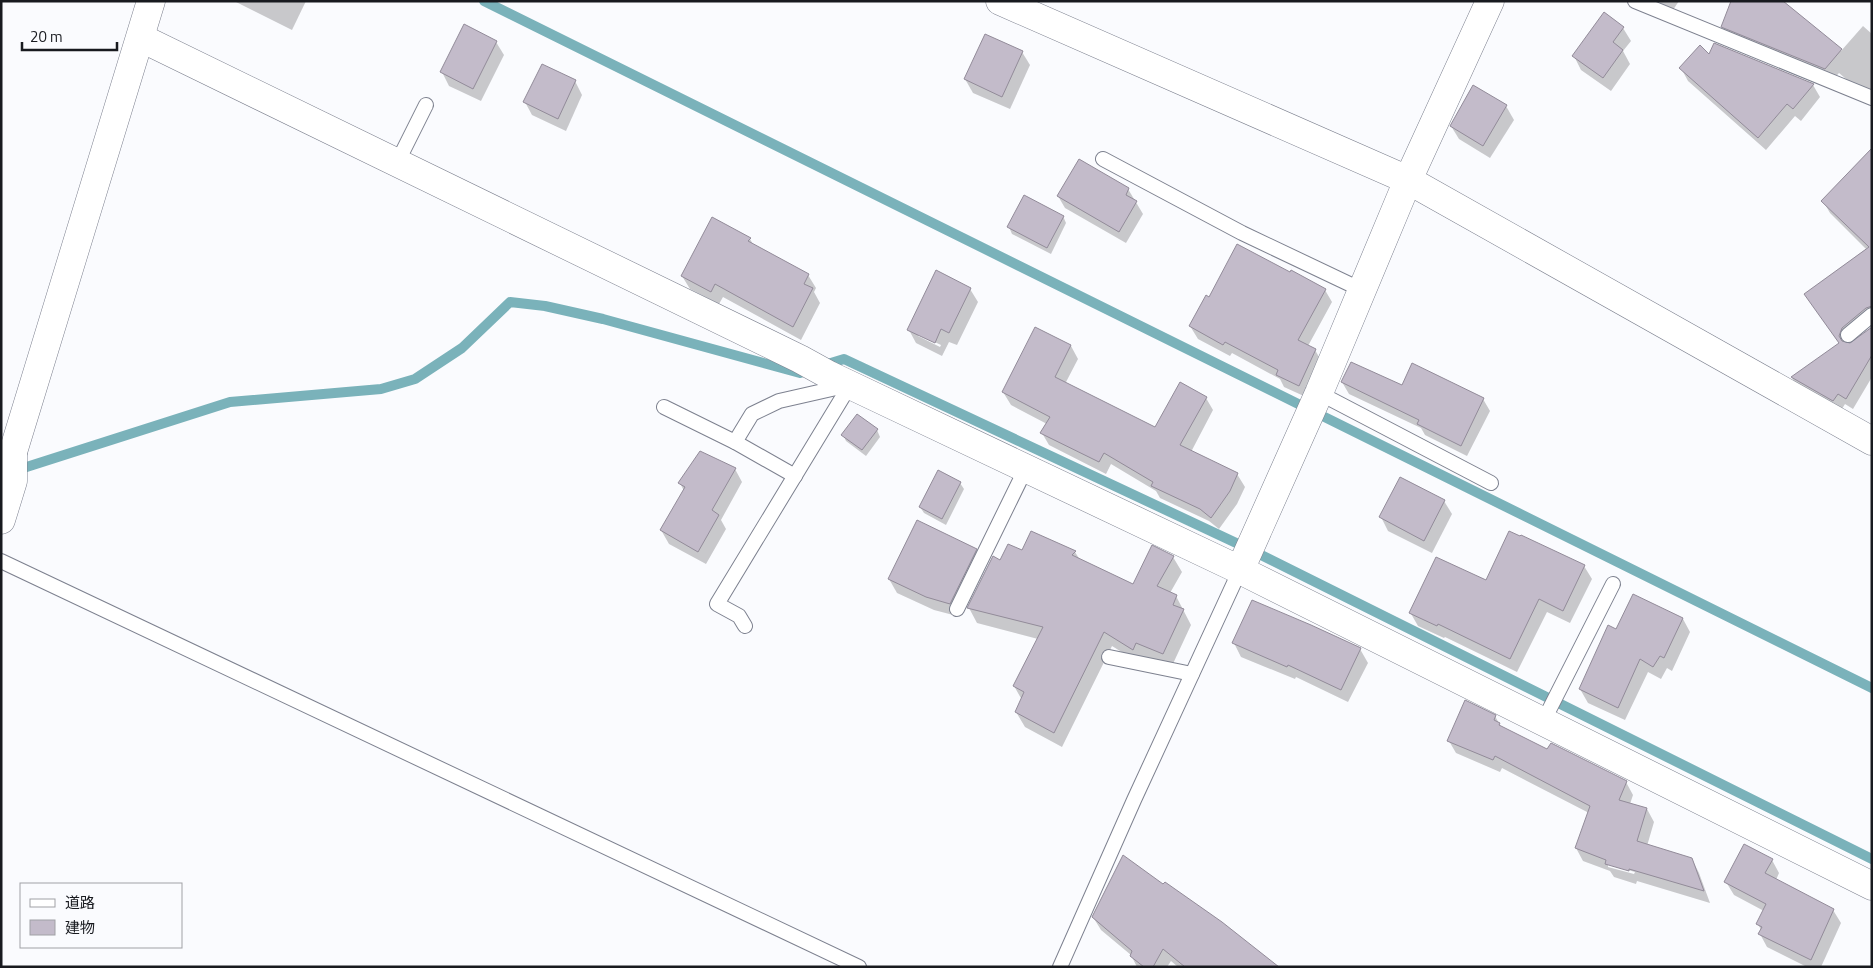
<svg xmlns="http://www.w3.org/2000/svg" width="1873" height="968" viewBox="0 0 1873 968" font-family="'Titillium Web','Noto Sans JP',sans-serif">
  <rect width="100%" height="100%" fill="#fafbfe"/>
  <!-- shadow -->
  <g fill="#0003" fill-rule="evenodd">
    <polygon points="234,1 306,1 292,30"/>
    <polygon points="1657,1 1679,1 1673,10"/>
    <polygon points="1863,26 1872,34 1872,92 1853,85 1839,73 1832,81 1729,39 1722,27 1841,50 1841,51"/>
    <polygon points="1623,28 1631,41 1623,51 1630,64 1611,91 1581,70 1574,56"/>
    <polygon points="496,42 504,55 481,101 449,86 442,72"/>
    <polygon points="1022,52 1030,65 1010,109 973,93 965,79"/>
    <polygon points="1710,56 1813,85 1820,97 1801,121 1795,116 1766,150 1688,81 1681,68"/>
    <polygon points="575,81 582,95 566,131 532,115 525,102"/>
    <polygon points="1474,86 1506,106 1514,120 1490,158 1459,139 1451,126"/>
    <polygon points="1872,162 1872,322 1848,340 1847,344 1854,343 1872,328 1872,377 1853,409 1845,404 1840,412 1799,389 1792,378 1840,344 1805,294 1866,249 1830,213 1823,201"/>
    <polygon points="1128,189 1143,214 1126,243 1065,208 1058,196"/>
    <polygon points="1063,216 1066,223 1051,254 1012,234 1009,227"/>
    <polygon points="750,239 754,246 808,275 816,288 814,292 820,303 801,340 723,297 719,304 690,289 682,276"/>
    <polygon points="1291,274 1325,290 1332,302 1308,346 1315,350 1322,362 1306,397 1284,387 1280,379 1232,353 1230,356 1198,339 1190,326 1210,299"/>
    <path d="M970,289L978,302L957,345L949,342L942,356L916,343L909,330ZM918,334L941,345L940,347L918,336Z"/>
    <polygon points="1036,328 1071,346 1078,359 1065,384 1155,429 1206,398 1213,410 1191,452 1237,474 1245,487 1237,504 1219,529 1209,521 1160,498 1156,491 1111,464 1106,474 1049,445 1042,433 1047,424 1011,405 1003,392"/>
    <polygon points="1342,382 1402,387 1483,399 1490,411 1467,456 1425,435 1421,428 1349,394"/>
    <polygon points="877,430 880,437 866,456 846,441 843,435"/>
    <polygon points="735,469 742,482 721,520 726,529 706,564 669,544 661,530 684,491 680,483"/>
    <polygon points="960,483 964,489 946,525 924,513 920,507"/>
    <polygon points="1444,501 1452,514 1432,553 1388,531 1381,517"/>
    <polygon points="976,550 984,563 957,616 934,610 897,593 889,579"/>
    <polygon points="1022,552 1075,552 1080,560 1134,586 1173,557 1182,572 1170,593 1176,596 1191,625 1171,668 1141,664 1112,646 1062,747 1025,727 1016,712 1022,700 1014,686 1038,639 977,623 969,608 1001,562"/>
    <polygon points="1584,566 1592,579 1570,623 1547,612 1517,672 1445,637 1444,638 1418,626 1410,612"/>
    <polygon points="1633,596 1683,619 1690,632 1672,671 1667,668 1661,679 1648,672 1625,720 1588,703 1580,689 1616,631"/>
    <polygon points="1234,643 1360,649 1368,663 1348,702 1296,677 1295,679 1241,657"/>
    <path d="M1495,716L1501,727L1548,751L1626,782L1633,795L1630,804L1647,809L1654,822L1647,846L1692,859L1699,873L1710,903L1637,881L1636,884L1614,877L1610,871L1583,861L1576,848L1589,813L1502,768L1500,772L1456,753L1449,741ZM1608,864L1635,872L1634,874L1608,867Z"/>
    <polygon points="1772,860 1779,873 1776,880 1833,910 1841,923 1821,967 1807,967 1767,947 1760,934 1761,930 1758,924 1764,911 1734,895 1726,882"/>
    <polygon points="1093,917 1269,967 1178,967 1171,961 1167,967 1137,967 1131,955 1101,930"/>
  </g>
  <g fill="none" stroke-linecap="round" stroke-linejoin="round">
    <!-- stream -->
    <g stroke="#7ab2ba" stroke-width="10">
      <polyline points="484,1 1872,688"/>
      <polyline points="821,366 844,359 1249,549 1872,859"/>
      <polyline points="14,471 230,402 381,389 415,379 462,348 510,302 545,306 603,319 800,373 807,371"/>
    </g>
  </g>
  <!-- building -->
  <g fill="#c3bbca" stroke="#928b99">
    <polygon points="1731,1 1783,1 1842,49 1825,69 1721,27"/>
    <polygon points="1604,12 1624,27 1613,42 1623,50 1603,78 1572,56"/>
    <polygon points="464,24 497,41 473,89 440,72"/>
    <polygon points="985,34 1023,51 1002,97 964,79"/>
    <polygon points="1714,43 1814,84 1793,109 1787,104 1758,138 1679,68 1700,45 1709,54"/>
    <polygon points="542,64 576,80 558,119 523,102"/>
    <polygon points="1473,85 1507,105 1483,146 1450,126"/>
    <polygon points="1872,148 1872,306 1866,308 1842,328 1839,336 1842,341 1850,343 1872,327 1872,355 1846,399 1838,394 1833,401 1791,377 1839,343 1804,294 1869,247 1821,201"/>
    <polygon points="1079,159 1129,188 1126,195 1137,201 1119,232 1057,196"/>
    <polygon points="1024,195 1064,216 1047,248 1007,227"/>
    <polygon points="712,217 751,238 748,241 809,274 804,284 813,288 793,327 715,284 711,292 681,276"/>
    <polygon points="1237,244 1290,272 1291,270 1326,289 1298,340 1316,349 1299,386 1276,375 1278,370 1225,342 1223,345 1189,326 1206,295 1209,297"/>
    <polygon points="936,270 971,288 949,333 941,329 935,343 907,330"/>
    <polygon points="1035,327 1071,345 1055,377 1155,427 1180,382 1207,397 1180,445 1238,473 1230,491 1211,518 1200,509 1151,486 1153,482 1104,453 1099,462 1040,433 1050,417 1002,392"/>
    <polygon points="1351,362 1402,385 1412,363 1484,398 1461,446 1417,424 1419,420 1341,382"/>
    <polygon points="857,414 878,429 862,450 841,435"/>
    <polygon points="700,451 736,468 712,510 719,515 698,552 660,530 685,487 678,483"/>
    <polygon points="938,470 961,482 942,519 919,507"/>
    <polygon points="1400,477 1445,500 1424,541 1379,517"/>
    <polygon points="917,520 977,549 950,604 926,597 888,579"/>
    <polygon points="1031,531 1076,551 1072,555 1133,584 1152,545 1174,556 1157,586 1177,595 1173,605 1184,609 1163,654 1136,643 1133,650 1104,632 1054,733 1015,712 1024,692 1013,686 1043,627 967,608 993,556 1000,560 1008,544 1022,550"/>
    <polygon points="1509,531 1520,536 1521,535 1585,565 1563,611 1539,599 1510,659 1438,624 1437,626 1409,613 1436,557 1486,580"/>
    <polygon points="1633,594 1683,618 1664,658 1660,656 1653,667 1640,659 1618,708 1579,689 1608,625 1616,629"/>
    <polygon points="1252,600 1311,625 1361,648 1341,690 1288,665 1287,667 1232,643"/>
    <polygon points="1465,700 1496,715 1494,720 1500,723 1499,725 1547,749 1551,743 1627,781 1619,800 1647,808 1637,841 1692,858 1704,891 1629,869 1629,871 1605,864 1606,860 1575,848 1590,806 1495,756 1493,760 1447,741"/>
    <polygon points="1744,844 1773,859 1765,873 1834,909 1811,960 1758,934 1762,927 1756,924 1766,904 1724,882"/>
    <polygon points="1123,855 1163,884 1165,882 1222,922 1279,967 1185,967 1163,949 1153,967 1144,967 1130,956 1132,951 1092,917"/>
  </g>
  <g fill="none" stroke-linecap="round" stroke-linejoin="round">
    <defs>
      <g id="service">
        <polyline points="1635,1 1872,98"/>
        <polyline points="1103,159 1242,233 1362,290"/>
        <polyline points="397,163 426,105"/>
        <polyline points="1848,335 1872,315"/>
        <polyline points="1319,393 1491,483"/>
        <polyline points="664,407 735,442 795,476"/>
        <polyline points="735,442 752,414 779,401 845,386"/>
        <polyline points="1,561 859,967"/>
        <polyline points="957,609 1026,468"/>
        <polyline points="745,626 739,616 717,604 850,385"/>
        <polyline points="1109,657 1192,674"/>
        <polyline points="1544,720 1613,584"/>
        <polyline points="1060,967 1134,800 1240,570"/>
      </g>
      <g id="minor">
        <polyline points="1000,1 1408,180 1872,441"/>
        <polyline points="141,38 800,359 829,375 1240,570 1872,886"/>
        <polyline points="1,454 13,452 151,1"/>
        <polyline points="1,520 13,481 13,452"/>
        <polyline points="1240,570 1319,393 1408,180 1490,1"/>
      </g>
    </defs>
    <!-- service casing -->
    <use href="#service" stroke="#7d818f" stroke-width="16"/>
    <!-- minor casing -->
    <use href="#minor" stroke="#7d818f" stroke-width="29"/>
    <!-- service -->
    <use href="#service" stroke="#fff" stroke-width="14"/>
    <!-- minor -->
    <use href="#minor" stroke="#fff" stroke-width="28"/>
  </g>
  <!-- border -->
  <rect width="1873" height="968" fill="none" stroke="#181a1f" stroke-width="5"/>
  <!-- legend -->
  <rect x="20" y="883" width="162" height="65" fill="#fafbfe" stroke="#a0a1a5"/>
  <rect x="30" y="899" width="25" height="8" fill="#ffffff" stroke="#a0a1a5"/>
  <text x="65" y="908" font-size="15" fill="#181a1f">道路</text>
  <rect x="30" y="920" width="25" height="15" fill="#c3bbca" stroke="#a0a1a5"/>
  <text x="65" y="933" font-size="15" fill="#181a1f">建物</text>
  <!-- scale -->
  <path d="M22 42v8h95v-8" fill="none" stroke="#181a1f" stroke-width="2.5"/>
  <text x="30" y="42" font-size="15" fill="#181a1f" stroke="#fafbfe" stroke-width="4" paint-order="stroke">20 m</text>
</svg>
